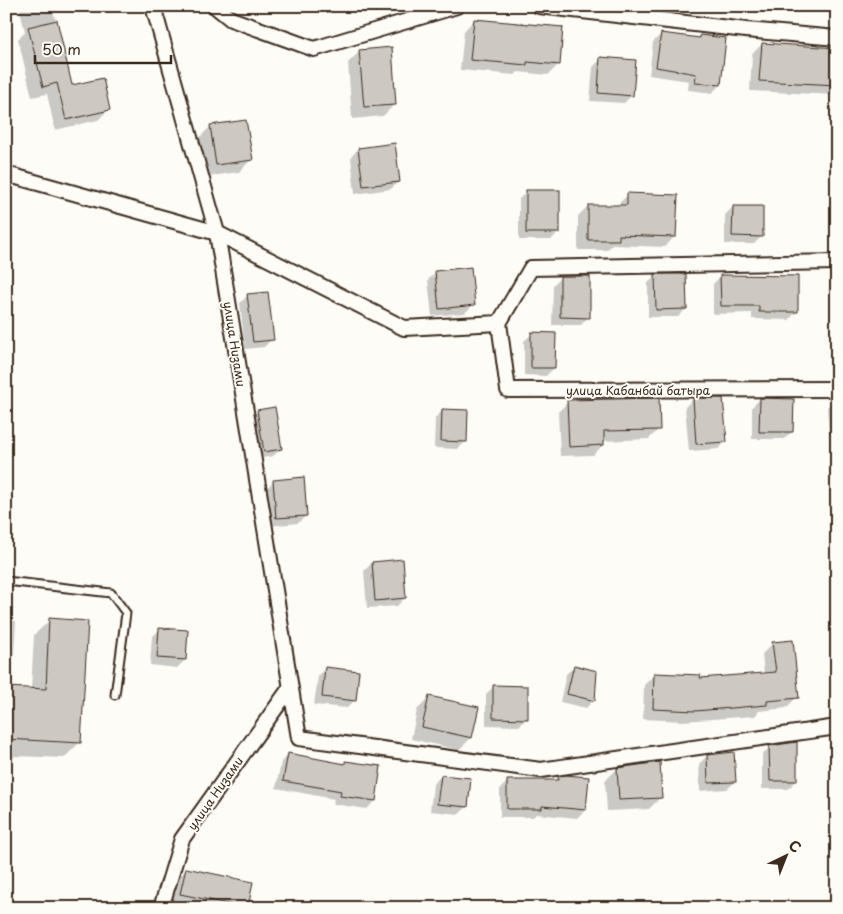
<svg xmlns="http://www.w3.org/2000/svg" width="843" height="914" viewBox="0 0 843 914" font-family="'Playpen Sans',sans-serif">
  <rect width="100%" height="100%" fill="#fdfcf7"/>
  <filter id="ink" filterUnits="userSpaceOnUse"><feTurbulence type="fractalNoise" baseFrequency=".02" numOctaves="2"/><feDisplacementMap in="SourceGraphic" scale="10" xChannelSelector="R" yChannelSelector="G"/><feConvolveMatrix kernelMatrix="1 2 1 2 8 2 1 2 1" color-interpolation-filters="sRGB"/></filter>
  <g filter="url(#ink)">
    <!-- shadow -->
    <g fill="#0003">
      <polygon points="19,6 52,6 72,87 109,109 98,120 55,130 47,94 32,97 18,39 25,32"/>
      <polygon points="474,20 559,64 548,75 518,72 515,75 460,70 464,31"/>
      <polygon points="661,34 698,39 700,37 720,85 712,93 688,90 689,81 649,75 653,42"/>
      <polygon points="762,44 837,49 837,95 750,91 752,54"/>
      <polygon points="360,51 395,104 383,116 352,119 348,63"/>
      <polygon points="601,59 632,95 624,103 590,101 593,67"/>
      <polygon points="211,126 251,160 239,172 205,177 199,138"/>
      <polygon points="358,149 399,181 391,189 355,194 351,157"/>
      <polygon points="527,191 559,232 551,240 519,240 519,199"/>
      <polygon points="628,195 675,236 665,247 612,245 607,250 578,250 578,216 588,206 617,205"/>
      <polygon points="733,207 762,236 754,244 725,244 725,215"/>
      <polygon points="436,272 473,305 465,313 432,316 428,280"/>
      <polygon points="656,276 686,309 678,317 648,317 648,283"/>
      <polygon points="721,276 796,312 789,320 752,319 752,313 713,314 713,284"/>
      <polygon points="561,277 588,317 581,325 552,325 553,285"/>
      <polygon points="248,295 272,339 264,347 245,349 240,303"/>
      <polygon points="532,334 554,368 546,376 524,375 524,341"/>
      <polygon points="837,398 837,434 829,435 827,407"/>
      <polygon points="693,399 722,399 726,442 718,449 689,451 685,407"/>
      <polygon points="760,399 792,432 784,439 752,439 752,407"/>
      <polygon points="568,402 659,429 649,439 603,441 603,445 593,455 560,456 558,412"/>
      <polygon points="443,410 466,441 458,449 434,448 435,418"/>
      <polygon points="258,411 281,449 273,456 257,459 250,419"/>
      <polygon points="274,481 306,516 298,523 269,526 266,489"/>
      <polygon points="372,563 405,598 397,606 367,608 364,571"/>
      <polygon points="837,612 837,663 833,663 834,616"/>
      <polygon points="6,620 16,621 12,688 31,689 34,635 50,620 80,742 64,758 15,756 6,767"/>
      <polygon points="160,629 185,660 177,668 150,665 152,637"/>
      <polygon points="773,643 797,697 786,708 759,711 755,716 683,721 643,719 644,685 655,674 699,680 764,674 762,654"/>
      <polygon points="574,667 594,700 586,708 560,702 566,674"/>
      <polygon points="325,668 355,700 347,708 314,705 318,676"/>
      <polygon points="494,686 527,718 519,726 486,725 486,694"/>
      <polygon points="429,698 471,738 459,750 411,739 417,710"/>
      <polygon points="770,747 796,781 788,789 762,789 762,755"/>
      <polygon points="288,754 343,765 345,762 375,801 367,809 333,804 334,799 276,788 281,762"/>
      <polygon points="707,756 735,782 727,789 700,791 699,764"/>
      <polygon points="617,769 661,797 649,809 607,811 605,781"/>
      <polygon points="441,776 467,807 459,814 430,811 433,784"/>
      <polygon points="559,778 585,810 577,818 536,814 533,817 500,817 500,789 508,781 555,781"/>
      <polygon points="187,869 252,883 246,908 169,906 175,881"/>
    </g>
    <!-- building -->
    <g fill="#cdc8c2" stroke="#3b2a1e">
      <polygon points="474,19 563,27 560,65 527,62 527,65 470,60"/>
      <polygon points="57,20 72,85 103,78 110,110 66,120 57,83 43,87 28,27"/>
      <polygon points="661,33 700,38 700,35 726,38 721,85 695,83 696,74 656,67"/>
      <polygon points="762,43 837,48 837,85 759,81"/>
      <polygon points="392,47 396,105 364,107 359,50"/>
      <polygon points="600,57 636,60 633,96 598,93"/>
      <polygon points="246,120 253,160 216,165 210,125"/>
      <polygon points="395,143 400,182 363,186 358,148"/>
      <rect x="526" y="190" width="34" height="43"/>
      <polygon points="627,193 678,195 676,237 619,235 619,240 588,240 588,205 627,205"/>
      <polygon points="733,206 763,206 763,237 732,236"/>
      <polygon points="471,267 475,305 439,309 435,271"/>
      <polygon points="655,274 686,274 687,309 656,310"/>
      <polygon points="720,275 798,276 798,312 759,312 759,306 721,306"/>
      <polygon points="560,276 590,276 590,318 560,317"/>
      <polygon points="268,292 274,340 253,342 247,294"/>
      <polygon points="531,332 556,333 555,368 531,368"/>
      <polygon points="659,398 660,430 604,431 604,445 569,447 567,400"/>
      <polygon points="693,398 723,398 727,442 696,444"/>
      <polygon points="760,398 794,399 793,432 759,432"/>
      <polygon points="275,407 282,449 264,452 257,410"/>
      <polygon points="442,409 468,410 467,442 441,441"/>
      <polygon points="304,477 307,516 276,518 273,480"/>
      <polygon points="403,559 406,598 375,601 372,562"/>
      <polygon points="49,618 88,621 81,743 6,739 6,687 46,689"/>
      <polygon points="159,628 188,630 186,660 157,658"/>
      <polygon points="793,640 799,698 767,701 767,705 695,711 653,709 654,673 701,675 700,678 776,672 772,642"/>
      <polygon points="574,665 597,671 595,701 567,694"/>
      <polygon points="325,667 359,671 356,701 322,697"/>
      <polygon points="493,685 528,686 528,719 493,718"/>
      <polygon points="429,696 479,707 472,738 422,727"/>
      <polygon points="797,742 797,781 770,781 769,746"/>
      <polygon points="734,752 736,782 708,783 707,755"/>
      <polygon points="288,753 345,764 345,761 381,766 376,801 340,796 341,791 283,781"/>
      <polygon points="660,762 662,798 619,800 617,768"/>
      <polygon points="441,775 471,778 468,807 437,804"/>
      <polygon points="566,775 589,777 586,810 542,806 542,809 507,809 507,780 558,780 558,776"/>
      <polygon points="186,868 253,882 248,908 180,894"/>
    </g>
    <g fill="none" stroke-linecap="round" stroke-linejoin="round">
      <defs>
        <polyline id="service" points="6,581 111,593 126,613 115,695"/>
        <g id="minor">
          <polyline points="153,6 217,233 299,738 541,770 837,727"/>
          <polyline points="215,6 231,19 314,49 457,6"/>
          <polyline points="539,6 746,30 837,38"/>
          <polyline points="6,174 217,233 404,328 499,323 531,268 837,262"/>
          <polyline points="499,323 508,390 837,389"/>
          <polyline points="161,908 182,839 290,688"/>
        </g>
      </defs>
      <!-- service casing -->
      <use href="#service" stroke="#3b2a1e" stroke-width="11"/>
      <!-- minor casing -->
      <use href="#minor" stroke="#3b2a1e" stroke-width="18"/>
      <!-- service -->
      <use href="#service" stroke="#fdfcf7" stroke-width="7"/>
      <!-- minor -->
      <use href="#minor" stroke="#fdfcf7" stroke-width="14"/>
    </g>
  </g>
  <g text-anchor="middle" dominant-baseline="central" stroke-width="4" stroke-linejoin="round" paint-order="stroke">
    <!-- street labels -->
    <g font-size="12" fill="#3b2a1e" stroke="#fdfcf7">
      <text transform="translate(235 344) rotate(81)">улица Низами</text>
      <text x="638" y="390">улица Кабанбай батыра</text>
      <text transform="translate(215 793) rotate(-55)">улица Низами</text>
    </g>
  </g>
  <!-- margin -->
  <rect width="843" height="914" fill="none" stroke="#fdfcf7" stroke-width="25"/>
  <rect x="12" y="12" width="818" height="889" fill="none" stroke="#3b2a1e" stroke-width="2" filter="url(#ink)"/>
  <!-- north arrow -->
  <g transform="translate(786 856) rotate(43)" stroke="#fdfcf7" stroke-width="4" paint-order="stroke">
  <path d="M0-4L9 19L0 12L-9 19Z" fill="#3b2a1e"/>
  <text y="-8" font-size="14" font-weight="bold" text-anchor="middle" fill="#3b2a1e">С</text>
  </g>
  <!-- scale -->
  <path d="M35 55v8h136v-8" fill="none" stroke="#3b2a1e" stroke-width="2.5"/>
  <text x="42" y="55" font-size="15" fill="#3b2a1e" stroke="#fdfcf7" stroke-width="4" paint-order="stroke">50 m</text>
</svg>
